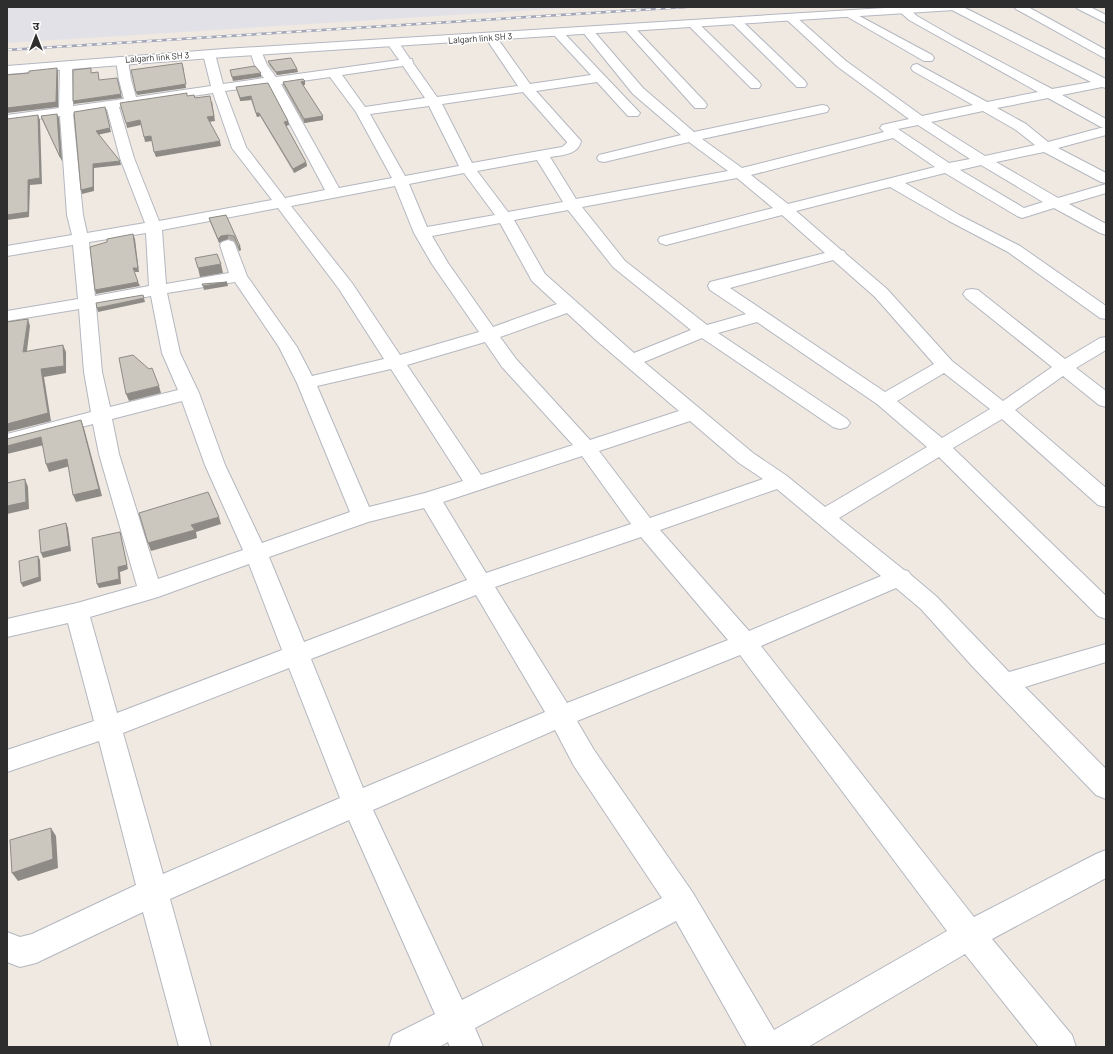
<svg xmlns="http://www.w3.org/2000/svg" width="1113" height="1054" viewBox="0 0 1113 1054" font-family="Barlow,'Noto Sans Devanagari',sans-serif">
  <rect width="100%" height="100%" fill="#efe9e1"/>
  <!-- industrial -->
  <polygon fill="#e3e1e8" points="7,7 584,7 7,43"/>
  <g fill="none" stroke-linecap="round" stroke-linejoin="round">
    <defs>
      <g id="street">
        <path d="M903,7L908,8L917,16L957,39L1052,89L1091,82L950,9L948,7H963L1106,79V88L1102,87L1062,95L1106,119V135L1058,148L1106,173V183L1101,182L1044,152L996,162L1058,198L1106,184V193L1069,204L1106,224V235L1100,233L1054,208L1022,218L1017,216L945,173L905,183L959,215L1020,246L1106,306V319L1100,318L1008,252L949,221L890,187L796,211L841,250L844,251L846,254L887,289L952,361L1003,401L1052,367L966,298L963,294L966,290L972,289L978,290L1065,359L1100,338L1106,337V350L1076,368L1106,391V407L1099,405L1063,376L1015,410L1106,488V507L1098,505L1002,419L953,448L1106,596V619L1098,616L939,457L839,518L904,570L908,571L911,575L937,597L1009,672L1106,644V662L1025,687L1106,769V799L1096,795L973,667L921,609L896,588L761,646L974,917L1096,854L1106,850V878L992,939L1072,1035L1076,1047H1039L965,954L808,1047H747L676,921L475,1028L483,1047H450L448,1042L439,1047H389L393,1035L435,1014L349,820L170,899L211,1047H179L143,912L36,963L20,967L7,962V932L20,937L32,934L136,885L99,741L7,772V750L94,721L68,623L7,637V619L77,603L137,586L99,454L93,424L7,446V434L91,412L84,372L79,309L7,321V311L78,299L73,245L7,256V246L72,235L67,215L60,116L7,123V115L59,108L60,65L62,62H70L72,65L73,106L124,99L119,80L116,60L118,57H126L128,60L131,80L136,97L211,86L203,54L205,51H213L215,54L223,84L264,78L255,66L250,51L252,48H260L267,65L276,77L399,60L387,43L389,40H397L410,59H412L413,63L437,97L518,86L485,37L487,35H495L530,84L591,75L554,35L552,33L554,31H562L640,113L638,116H628L597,82L536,91L581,141C578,155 562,155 550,157L576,199L728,171L689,142L604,162L599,161L597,158L599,155L681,135L633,94L582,31L584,29H592L643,88L694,132L822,105L827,106L829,109L827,112L702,139L742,168L884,132L880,128L882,125L909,119L838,67L787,20L785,18L787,16H795L846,61L922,116L973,105L913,71L911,68L913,65L917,64L987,102L1038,92L909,20L898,10ZM403,66L425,98L365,107L342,75ZM330,77L356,112L392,178L339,188L281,84ZM269,85L325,190L285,198L246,147L225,91ZM523,92L567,142L566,144L562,147L472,163L442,104ZM213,93L232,148L272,200L159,221L134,158L119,107ZM1048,98L1101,127H1104L1048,142L1026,124L997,108ZM429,106L459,166L405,176L370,114ZM107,109L120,158L145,223L87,233L83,215L73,114ZM983,111L1016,130L1035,145L985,156L931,122ZM918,125L970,159L949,163L898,129ZM893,138L935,167L788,204L751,175ZM537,160L563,202L508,212L477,171ZM981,165L1043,202L1024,208L960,170ZM464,173L495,215L427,227L409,184ZM737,178L773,208L660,237L658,240L660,243L666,245L782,215L825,253L710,282L708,286L710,290L746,314L707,325L625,261L582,207ZM395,186L414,233L432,264L479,332L400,355L352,283L291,206ZM278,208L339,289L384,359L312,376L297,347L247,276L234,242L228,240L222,242L220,245L229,273L166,284L162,230ZM568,210L613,267L691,330L634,353L545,274L514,220ZM500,223L532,281L557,304L493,327L448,263L432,236ZM146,233L149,286L95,296L89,242ZM833,260L875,297L934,364L885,392L730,288ZM235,282L279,347L297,383L350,512L262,543L225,465L199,393L180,353L167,293ZM151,296L162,353L178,390L110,407L102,372L96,306ZM567,313L597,341L679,411L590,440L516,359L500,337ZM757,322L877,404L927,447L825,507L787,476L753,453L644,362L702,338L833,427L840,429L847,427L850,423L847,419L718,333ZM485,342L502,367L573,445L481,475L407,365ZM391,369L463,481L425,493L369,507L317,386ZM944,373L990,409L942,438L897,401ZM182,401L205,465L243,550L158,579L119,454L112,419ZM690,421L739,463L763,479L650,518L599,451ZM582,456L631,524L486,573L443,502ZM777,489L881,576L749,631L660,530ZM424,508L467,580L304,642L269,557L368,522ZM641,537L728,640L567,703L495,587ZM249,564L282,650L117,713L90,617L158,597ZM476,595L545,712L363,788L311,659ZM740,655L947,931L774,1030L693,893L594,750L577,721ZM289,668L340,798L163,874L123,733ZM555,730L574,766L662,898L462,1000L373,810Z"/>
        <polygon points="1014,7 1028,7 1106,50 1106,59 1016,9"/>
        <polygon points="1076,7 1090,7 1106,15 1106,23 1078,9"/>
        <polygon points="850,11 932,55 934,58 932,61 924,61 846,16 844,14"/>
        <polygon points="736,18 740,19 805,81 807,84 805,87 797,87 732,23 730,21 732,19"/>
        <polygon points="693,21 697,22 759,82 761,85 759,88 751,88 687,24 689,22"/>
        <polygon points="629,25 633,26 705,102 707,105 705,108 695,108 625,30 623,28 625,26"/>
      </g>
      <polygon id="secondary" points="901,7 960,7 954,10 224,57 7,74 7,66 224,49"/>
    </defs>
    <!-- street casing -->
    <use href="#street" stroke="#b4b7c1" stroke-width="2"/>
    <!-- secondary casing -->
    <use href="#secondary" stroke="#b4b7c1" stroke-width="2"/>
    <!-- street -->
    <use href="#street" fill="#fff" fill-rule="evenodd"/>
    <!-- secondary -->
    <use href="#secondary" fill="#fff" fill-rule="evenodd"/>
    <defs>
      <polyline id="rail" points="7,50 686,7"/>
    </defs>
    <!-- rail casing -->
    <use href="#rail" stroke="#a3a6b8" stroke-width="2.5"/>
    <!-- rail -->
    <use href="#rail" stroke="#fff" stroke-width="1.5" stroke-dasharray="5" stroke-linecap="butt"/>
  </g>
  <!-- wall -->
  <g fill="#afaba4">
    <polygon points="268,61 297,69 298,72 277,75 269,65"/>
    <polygon points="305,81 305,85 303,85 323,116 323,120 304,123 283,85 283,82"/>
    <polygon points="236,87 288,121 289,125 286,126 306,162 307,166 294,173 260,116 257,117 251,100 240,101"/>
    <polygon points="41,116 59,118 62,161 42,120"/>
    <polygon points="226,215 240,246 241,250 239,251 234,241 228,239 222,241 219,243 210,222 209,218"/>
  </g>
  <!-- shaded-wall -->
  <g fill="#8e8b86">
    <polygon points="183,66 186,88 137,95 136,92"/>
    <polygon points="57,68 58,72 58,107 7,113 7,108"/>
    <polygon points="297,69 298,72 277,75 276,72"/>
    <polygon points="261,73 261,77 233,81 232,77"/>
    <polygon points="305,81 305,85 302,85 301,82"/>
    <polygon points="121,94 122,98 74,104 73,101"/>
    <polygon points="251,96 251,100 240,101 240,98"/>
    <polygon points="212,101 215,121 209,122 207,117"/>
    <polygon points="105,107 111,132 97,135 96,131"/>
    <polygon points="256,113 259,113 260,116 257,117"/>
    <polygon points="57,114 59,118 62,161 60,157"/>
    <polygon points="38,115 40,120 42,184 30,185 29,217 7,220 7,215 28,180"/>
    <polygon points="323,116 323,120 304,123 304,119"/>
    <polygon points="140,120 141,125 127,128 126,123"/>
    <polygon points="288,121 289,125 285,126 284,122"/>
    <polygon points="151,136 152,141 145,142 144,137"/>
    <polygon points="220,141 221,146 156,157 154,152"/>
    <polygon points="120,161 121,165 94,168 94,191 82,194 81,190 93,164"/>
    <polygon points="306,162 307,166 294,173 293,169"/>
    <polygon points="133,234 135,239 139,272 135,272 133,268"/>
    <polygon points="228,235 228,239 222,241 219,243 218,239 221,236"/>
    <polygon points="238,246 240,246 241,250 239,251"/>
    <polygon points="221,264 223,273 200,277 198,268"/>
    <polygon points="138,282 140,286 96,294 95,290"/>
    <polygon points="227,282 228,286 204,290 203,286"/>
    <polygon points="144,298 145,302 98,312 97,308"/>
    <polygon points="28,319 30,326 26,359 23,352"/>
    <polygon points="63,345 66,352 66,373 44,377 51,421 7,432 7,424 41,369"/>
    <polygon points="159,386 161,393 129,401 126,394"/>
    <polygon points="81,420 84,428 102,496 76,502 73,495"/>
    <polygon points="41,437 44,445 7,454 7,446"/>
    <polygon points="67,459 70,466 49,472 46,464"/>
    <polygon points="25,479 28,487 29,509 7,514 7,506"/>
    <polygon points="219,517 221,524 196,532 197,538 151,551 148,543 191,525"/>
    <polygon points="66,523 68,528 71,551 43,558 41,553"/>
    <polygon points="120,532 121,537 128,569 120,572 121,584 99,588 97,584 118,567"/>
    <polygon points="38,556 40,560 41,581 23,587 21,583"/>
    <polygon points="51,828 56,836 58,868 18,881 12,873"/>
  </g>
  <!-- building -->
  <g fill="#cbc7bf" stroke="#8e8b86">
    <polygon points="291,58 297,69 276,72 268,61"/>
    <polygon points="182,63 186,84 136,92 131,70"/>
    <polygon points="255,66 261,73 232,77 230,70"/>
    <polygon points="57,68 56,102 7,108 7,75 29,73 29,71"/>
    <polygon points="91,68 91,73 98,72 99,80 117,78 121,94 73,101 73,70"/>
    <polygon points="303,79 305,81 301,82 323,116 304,119 283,82"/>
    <polygon points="268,83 288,121 284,122 306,162 293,169 259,113 256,113 251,96 240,98 236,87"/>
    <polygon points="187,93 187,96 194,95 195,98 210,96 214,116 207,117 220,141 154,152 151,136 144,137 140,120 126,123 120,103"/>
    <polygon points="105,107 110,128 96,131 120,161 93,164 93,187 81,190 74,112"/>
    <polygon points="57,114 60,157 41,116"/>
    <polygon points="38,115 40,178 28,180 28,212 7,215 7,119"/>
    <polygon points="226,215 240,246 238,246 234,236 228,235 221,236 218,239 209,218"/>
    <polygon points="133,234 138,268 133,268 138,282 95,290 90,247 107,242 107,239"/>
    <polygon points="217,254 221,264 198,268 195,258"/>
    <polygon points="227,282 203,286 202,284"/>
    <polygon points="143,295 144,298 97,308 96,303"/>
    <polygon points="28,319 23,352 63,345 64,366 41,369 48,413 7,424 7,322"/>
    <polygon points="133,355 149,369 152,368 159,386 126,394 119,358"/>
    <polygon points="81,420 99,489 73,495 67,459 46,464 41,437 7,446 7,439"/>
    <polygon points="25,479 26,502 7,506 7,483"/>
    <polygon points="208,492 219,517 191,525 195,530 148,543 139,513"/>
    <polygon points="66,523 69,546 41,553 39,530"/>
    <polygon points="120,532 127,565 118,567 119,579 97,584 92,538"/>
    <polygon points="38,556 39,577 21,583 19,561"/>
    <polygon points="51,828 53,859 12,873 10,840"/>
  </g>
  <g text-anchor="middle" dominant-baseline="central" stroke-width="3" stroke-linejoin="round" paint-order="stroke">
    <!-- far-street labels -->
    <g font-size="9" fill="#2e2e2e" stroke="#fff">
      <text transform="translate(480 38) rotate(-4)">Lalgarh link SH 3</text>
      <text transform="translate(157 57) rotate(-4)">Lalgarh link SH 3</text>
    </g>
  </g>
  <!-- border -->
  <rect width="1113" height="1054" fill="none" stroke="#2e2e2e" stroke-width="16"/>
  <!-- north arrow -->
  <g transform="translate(36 36)" stroke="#ffffff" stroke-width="3" paint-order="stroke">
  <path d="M0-3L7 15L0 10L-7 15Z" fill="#2e2e2e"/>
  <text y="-6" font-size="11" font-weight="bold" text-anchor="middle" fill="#2e2e2e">उ</text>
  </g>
</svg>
